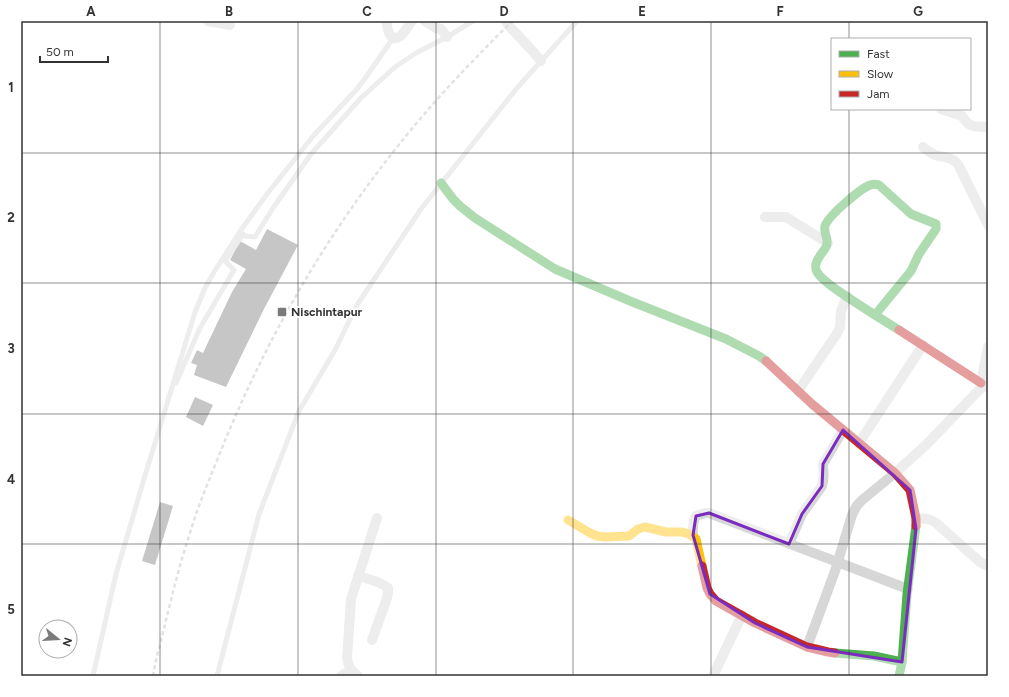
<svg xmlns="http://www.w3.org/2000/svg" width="1009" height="697" viewBox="0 0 1009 697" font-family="Figtree,sans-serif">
  <rect width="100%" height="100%" fill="#fff"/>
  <!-- building -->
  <g fill="#818181">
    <polygon points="267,229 298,245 264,309 226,387 194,375 197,365 191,363 197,350 203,353 232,292 246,269 230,260 240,241 256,250"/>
    <polygon points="195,397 213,405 203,426 186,417"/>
    <polygon points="160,502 173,506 155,565 142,561"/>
  </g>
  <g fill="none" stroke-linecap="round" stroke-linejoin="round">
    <!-- lane -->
    <g stroke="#d7d7d7" stroke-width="5">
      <polyline points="176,383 200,328 234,270 225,261 243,234 245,236 255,237 273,208 311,154 361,98 395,67 416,53 447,37 473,21"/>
      <polyline points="93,676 116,574 144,479 195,312 205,288 214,272 241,230 267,194 314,135 357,89 366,77 393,38"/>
      <polyline points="217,676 259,514 299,411 335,350 357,305 421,209 517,88 577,21"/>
    </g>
    <!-- street -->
    <g stroke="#d7d7d7" stroke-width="10">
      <polyline points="208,21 230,25"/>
      <path d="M386,21C387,26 388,33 391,36C399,44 408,26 412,21"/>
      <polyline points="425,21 436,28 441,29 447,37"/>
      <polyline points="506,21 508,25 529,47 541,61"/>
      <path d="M941,109L962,116C970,129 975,126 988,127"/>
      <path d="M923,147C927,150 930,153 935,155C945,158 952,156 959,166L988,225"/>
      <polyline points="765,217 786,217 789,219 828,243"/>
      <polyline points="980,389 988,347"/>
      <polyline points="798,391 838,332 840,327 841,311 847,296"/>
      <polyline points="859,443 923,345"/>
      <polyline points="916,518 928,519 935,522 980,562 988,566"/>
      <path d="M693,535C693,529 692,522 696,516L705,513H709L908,589"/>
      <path d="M789,544L802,514L822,486C825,478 823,472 823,464L843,430"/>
      <path d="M358,576C368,579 380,581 388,588V593L387,598L372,640"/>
      <polyline points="807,647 835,571 852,515 856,507 861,501 895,473 926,445 980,389 988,385"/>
      <polyline points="341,676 351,670"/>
      <path d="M358,676C351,671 348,666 347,658L351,599L377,518"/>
      <polyline points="713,676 742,615"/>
    </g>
    <!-- fast -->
    <g stroke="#4caf50" stroke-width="9">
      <polyline points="441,183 453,199 460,206 475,218 555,269 630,301 726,339 759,356 766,361"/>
      <path d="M875,315L911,271L919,254L936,229V224L911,214L879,185C876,184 873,184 870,185C860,189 828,216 825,226C823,234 830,239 826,247C822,254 812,263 817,272C821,279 830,285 837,290C857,304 878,317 899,330"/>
      <polyline points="835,653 874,656 902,662"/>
      <polyline points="899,676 902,662 907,594 916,526"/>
    </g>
    <!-- slow -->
    <polyline stroke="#ffc107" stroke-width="9" points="568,520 590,533 597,536 605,537 629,536 638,529 645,527 666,532 682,532 689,534 696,539 702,566"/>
    <!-- jam -->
    <g stroke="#c62828" stroke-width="9">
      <polyline points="899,330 981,383"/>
      <polyline points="766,361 812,404 895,473 910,490 916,518 916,526"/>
      <polyline points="702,566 707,588 710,594 716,601 755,623 807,647 828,652 835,653"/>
    </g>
    <!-- rail -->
    <path stroke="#bebebe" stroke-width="2.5" stroke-dasharray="4 3" stroke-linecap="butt" d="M153,676L156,660C167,618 176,575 190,533C198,506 209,480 220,453C277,310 361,177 468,66C483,51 497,35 513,21"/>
  </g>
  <!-- marked area -->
  <path d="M0 0H1009V697H0ZM843,430L910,490L916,529L902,662L807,647L755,623L710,594L693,535L696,516L709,513L789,544L802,514L822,486L823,464Z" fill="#fff" fill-opacity=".55" fill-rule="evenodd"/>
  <path fill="none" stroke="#7b2cbf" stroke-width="3" stroke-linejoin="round" d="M843,430L910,490L916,529L902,662L807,647L755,623L710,594L693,535L696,516L709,513L789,544L802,514L822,486L823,464Z"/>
  <!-- grid -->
  <path fill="none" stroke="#333" stroke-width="1" stroke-opacity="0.55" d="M160,21V676M298,21V676M436,21V676M573,21V676M711,21V676M849,21V39M849,109V676M21,153H988M21,283H988M21,414H988M21,544H988"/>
  <!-- markers -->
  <rect fill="#7a7a7a" stroke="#fff" stroke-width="1.5" x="277" y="307" width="10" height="10" rx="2"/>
  <g text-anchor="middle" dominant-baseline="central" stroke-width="4" stroke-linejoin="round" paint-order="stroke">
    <!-- poi labels -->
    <g font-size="12" font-weight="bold" fill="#333" stroke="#fff" text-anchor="start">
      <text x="291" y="312">Nischintapur</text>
    </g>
  </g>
  <!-- border -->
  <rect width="1009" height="697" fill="none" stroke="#ffffff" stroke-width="44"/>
  <!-- legend -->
  <rect x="831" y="38" width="140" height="72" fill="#ffffff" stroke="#adadad"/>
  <rect x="839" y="51" width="20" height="6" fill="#4caf50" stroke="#adadad"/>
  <text x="867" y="58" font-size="12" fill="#333333">Fast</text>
  <rect x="839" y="71" width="20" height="6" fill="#ffc107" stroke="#adadad"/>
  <text x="867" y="78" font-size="12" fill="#333333">Slow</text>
  <rect x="839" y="91" width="20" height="6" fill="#c62828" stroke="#adadad"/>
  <text x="867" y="98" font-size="12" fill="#333333">Jam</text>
  <!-- north arrow -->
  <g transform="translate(58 639) rotate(108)"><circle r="19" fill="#ffffff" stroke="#adadad"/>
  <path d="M0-3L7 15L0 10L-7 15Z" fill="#7a7a7a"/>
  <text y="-6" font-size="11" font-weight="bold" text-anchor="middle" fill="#333333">N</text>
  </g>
  <!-- scale -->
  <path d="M40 56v6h68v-6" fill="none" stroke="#333333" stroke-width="2"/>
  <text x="46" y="56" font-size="12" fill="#333333" stroke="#ffffff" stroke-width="3" paint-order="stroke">50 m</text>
  <rect x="22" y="22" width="965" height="653" fill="none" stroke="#333" stroke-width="1.5"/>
  <g font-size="13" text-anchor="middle" font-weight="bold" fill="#333">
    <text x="91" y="16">A</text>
    <text x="229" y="16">B</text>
    <text x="367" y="16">C</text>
    <text x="504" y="16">D</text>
    <text x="642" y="16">E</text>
    <text x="780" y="16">F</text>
    <text x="918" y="16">G</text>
    <text x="11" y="92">1</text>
    <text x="11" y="222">2</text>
    <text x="11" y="353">3</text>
    <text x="11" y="484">4</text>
    <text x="11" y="614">5</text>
  </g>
</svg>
